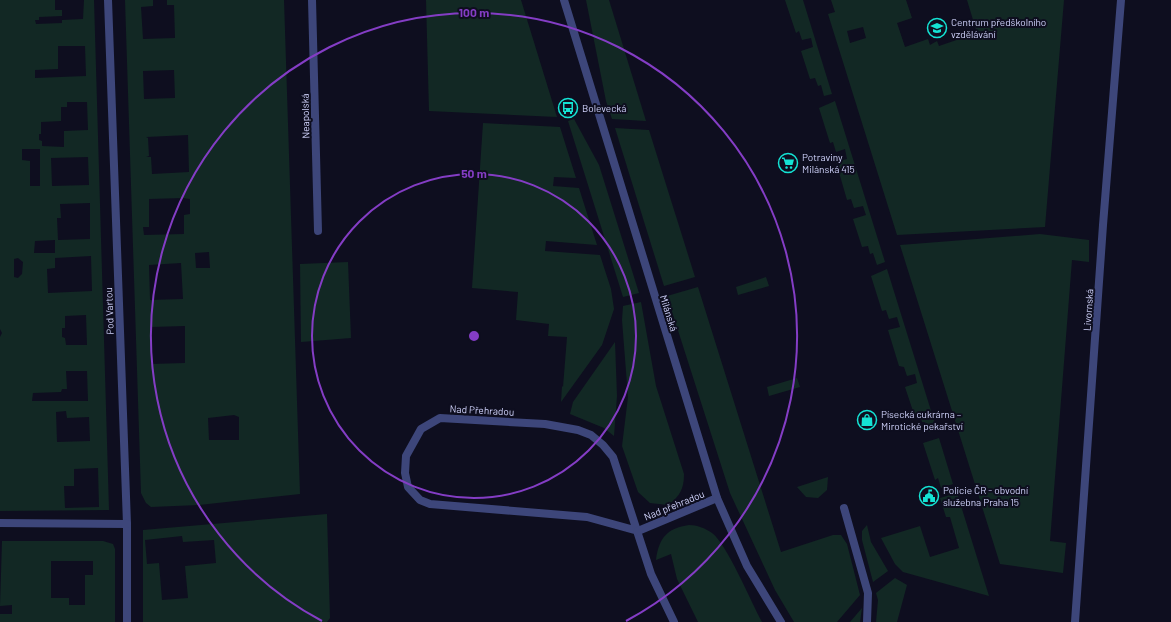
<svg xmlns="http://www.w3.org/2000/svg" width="1171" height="622" viewBox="0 0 1171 622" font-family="Barlow,sans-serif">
  <rect width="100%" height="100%" fill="#0e0e1f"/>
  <!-- green -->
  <g fill="#122824" fill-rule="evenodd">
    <path d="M0,0H55V10H62V16L39,17V20H35L36,24L62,23V20L83,19L84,0H94L109,510L0,511V337L2,333L0,329ZM85,46L86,76L35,78V70L58,69V46ZM67,102H87L88,130L64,131V147L42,146V141L39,140V134H41V122L61,121V107H67ZM22,149H40V186H30V161L22,160ZM88,157L89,185L52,186L51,158ZM90,203V239L58,240L57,218H61L60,204ZM55,240V253H34L35,241ZM91,256L92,291L48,293L47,269L55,268V258ZM18,258L23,262L22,274L18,278L14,277V259ZM86,315L87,345H66L65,338L62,337V328H65V316ZM66,371H87L88,401H32L33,393L61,392L62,389H67ZM66,411L67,418L89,417L90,441L57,442L56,412ZM98,468L99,507L65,508L64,486H74V469Z"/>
    <path d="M125,0H153V6L141,7L143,39L175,38L174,5H167V0H284L300,494L199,505L151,507L146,503L141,493ZM174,70L175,98L144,99L143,71ZM188,135L189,172L152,174L151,157H146L149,156L148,138L146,137ZM183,198L190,199V214L184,215V234L144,235L143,227H149V199ZM209,252L210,268H196L195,253ZM181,263L183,299L150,300L149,265ZM185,326V363L151,364V327ZM234,415L239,417V440H209L208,418Z"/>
    <polygon points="426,0 521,0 557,117 429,111"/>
    <polygon points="586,0 609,0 646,121 612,119 606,101"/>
    <polygon points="785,0 803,0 832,94 824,96 821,85 818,86 815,78 810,79 801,51 813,47 811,38 802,40 799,31 796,33"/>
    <path d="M831,0H906L912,18L897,23L905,47L928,39L930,45L937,41L939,46L977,33L967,0H1064L1045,227L897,235L828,14L835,12ZM863,27L866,38L850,43L847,31Z"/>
    <polygon points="835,101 885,262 877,265 873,253 870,254 868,246 862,247 853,219 866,215 863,206 854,208 851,199 847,200 836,162 847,159 845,149 836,152 833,142 830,143 819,108"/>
    <polygon points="574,119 599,165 639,293 623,297 568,121"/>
    <polygon points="483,123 560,127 576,178 554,177 553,186 579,188 597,245 546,241 545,251 600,255 611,289 614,309 602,345 561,402 562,386 563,387 567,337 548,336 549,324 516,320 518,292 472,288"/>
    <polygon points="615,128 649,130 695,277 664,286"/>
    <polygon points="1040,234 1089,240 1089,262 1072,260 1050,541 1066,543 1063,573 1000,564 900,245"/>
    <polygon points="348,262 351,338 301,342 300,264"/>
    <polygon points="887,269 937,430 929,432 925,422 922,422 920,414 914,414 905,387 917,383 915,374 907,376 904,367 899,366 888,330 900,327 897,317 889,319 886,310 882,311 871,276"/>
    <polygon points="766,277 769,286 738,295 736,287"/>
    <polygon points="698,287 781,552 833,535 841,535 847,544 860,595 837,622 794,622 775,590 730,493 667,296"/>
    <path d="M641,302L656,386L684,474C684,489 680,496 668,505L650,503L638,492L622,446L628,397L622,320L623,306Z"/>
    <polygon points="615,342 617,396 614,436 604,428 570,414 573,402"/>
    <polygon points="797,378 800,387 769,396 767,387"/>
    <polygon points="939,438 953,484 941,488 938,478 935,480 923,443"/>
    <polygon points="828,477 827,490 818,498 806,497 797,487"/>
    <polygon points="957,493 989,596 903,572 895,564 881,538 920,526 930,557 959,548 950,517 946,517 940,498"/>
    <path d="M327,514L330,618L327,622H143V530ZM182,536L183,542L214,540L216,563L185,566L188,598L162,600L159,563L147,564L145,540Z"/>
    <path d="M689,525C697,525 705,528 712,533C727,544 751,602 762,622H698L677,579L671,554L656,560C659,538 667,528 689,525Z"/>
    <polygon points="867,525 871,542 888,571 873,582 862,540 862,531"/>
    <path d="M2,541H103L113,544L115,549V622H0V614H12V605L0,606ZM51,561H93V575H85V605H69V598H51Z"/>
    <polygon points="895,578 907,585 897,622 876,622 878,600 876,593"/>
    <polygon points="862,608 860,622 850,622"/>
  </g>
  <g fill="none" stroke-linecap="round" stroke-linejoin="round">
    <!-- service -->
    <polyline stroke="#3d467a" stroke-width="8" points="844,508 868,593 867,622"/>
    <!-- minor -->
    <g stroke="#3d467a" stroke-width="8">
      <polyline points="108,0 127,524 127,622"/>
      <polyline points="312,0 318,231"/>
      <polyline points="0,523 127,524"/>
      <polyline points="638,531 587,517 430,504 420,500 408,487 405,473 406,456 421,429 440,418 545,424 578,430 591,435 603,445 613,457 651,574 674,622"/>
      <polyline points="638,531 717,498"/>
      <polyline points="1075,622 1103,225 1121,0"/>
    </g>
    <!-- tertiary -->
    <polyline stroke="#3d467a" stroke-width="8" points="564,0 717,498 747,566 781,622"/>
  </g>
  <!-- distance rings -->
  <g fill="none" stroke="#843dc5" stroke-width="2">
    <circle cx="474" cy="336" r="162"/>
    <path d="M322 621A323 323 0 1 1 626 621"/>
  </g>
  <!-- icons -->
  <defs>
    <symbol id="school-ring" viewBox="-11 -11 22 22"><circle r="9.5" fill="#0e0e1f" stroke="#14e3d4" stroke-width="1.5"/><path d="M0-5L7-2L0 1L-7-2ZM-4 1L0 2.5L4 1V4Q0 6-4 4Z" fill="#14e3d4"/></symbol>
    <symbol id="bus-ring" viewBox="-11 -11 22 22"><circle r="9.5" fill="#0e0e1f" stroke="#14e3d4" stroke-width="1.5"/><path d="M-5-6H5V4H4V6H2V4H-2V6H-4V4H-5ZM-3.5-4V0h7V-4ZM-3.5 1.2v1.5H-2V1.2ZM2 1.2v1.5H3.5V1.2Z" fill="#14e3d4"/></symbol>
    <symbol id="supermarket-ring" viewBox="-11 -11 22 22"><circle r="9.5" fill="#0e0e1f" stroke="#14e3d4" stroke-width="1.5"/><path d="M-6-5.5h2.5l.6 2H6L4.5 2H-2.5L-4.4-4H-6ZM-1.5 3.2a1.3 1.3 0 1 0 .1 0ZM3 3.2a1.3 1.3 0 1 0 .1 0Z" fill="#14e3d4"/></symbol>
    <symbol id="shop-ring" viewBox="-11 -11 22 22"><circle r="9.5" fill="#0e0e1f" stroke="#14e3d4" stroke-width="1.5"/><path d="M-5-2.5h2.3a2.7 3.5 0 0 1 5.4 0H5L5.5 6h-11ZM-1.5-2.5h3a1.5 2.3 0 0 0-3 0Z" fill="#14e3d4"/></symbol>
    <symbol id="civic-ring" viewBox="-11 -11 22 22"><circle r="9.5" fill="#0e0e1f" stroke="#14e3d4" stroke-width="1.5"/><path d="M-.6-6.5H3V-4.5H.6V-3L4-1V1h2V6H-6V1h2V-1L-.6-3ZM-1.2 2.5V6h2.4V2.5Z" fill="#14e3d4"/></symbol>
  </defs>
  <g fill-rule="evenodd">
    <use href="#school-ring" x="926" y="17" width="22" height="22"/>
    <use href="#bus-ring" x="557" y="97" width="22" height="22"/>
    <use href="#supermarket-ring" x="777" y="152" width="22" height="22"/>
    <use href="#shop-ring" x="856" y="409" width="22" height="22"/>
    <use href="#civic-ring" x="918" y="485" width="22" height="22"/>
  </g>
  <g text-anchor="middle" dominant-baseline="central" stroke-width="4" stroke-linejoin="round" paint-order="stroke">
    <!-- poi labels -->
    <g font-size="10" fill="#d0d3fb" stroke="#0e0e1f" text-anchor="start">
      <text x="951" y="22">Centrum předškolního<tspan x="951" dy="12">vzdělávání</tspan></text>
      <text x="582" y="108">Bolevecká</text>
      <text x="802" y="157">Potraviny<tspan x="802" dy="12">Milánská 415</tspan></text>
      <text x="881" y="414">Písecká cukrárna –<tspan x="881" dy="12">Mirotické pekařství</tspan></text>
      <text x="943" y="490">Policie ČR - obvodní<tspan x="943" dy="12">služebna Praha 15</tspan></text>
    </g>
    <!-- street labels -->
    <g font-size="10" fill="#d0d3fb" stroke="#0e0e1f">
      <text transform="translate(305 116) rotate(-91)">Neapolská</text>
      <text transform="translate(1088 310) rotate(-86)">Livornská</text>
      <text transform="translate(109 311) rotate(-92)">Pod Vartou</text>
      <text transform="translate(669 313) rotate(73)">Milánská</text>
      <text transform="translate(482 410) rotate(3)">Nad Přehradou</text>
      <text transform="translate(674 505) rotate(-22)">Nad přehradou</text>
    </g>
  </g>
  <circle cx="474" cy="336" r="6" fill="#843dc5" stroke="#0e0e1f" stroke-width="2"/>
  <g font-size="12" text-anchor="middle" font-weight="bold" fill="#843dc5" stroke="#0e0e1f" stroke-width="4" stroke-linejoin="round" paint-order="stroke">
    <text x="474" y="17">100 m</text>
    <text x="474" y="178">50 m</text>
  </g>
</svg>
